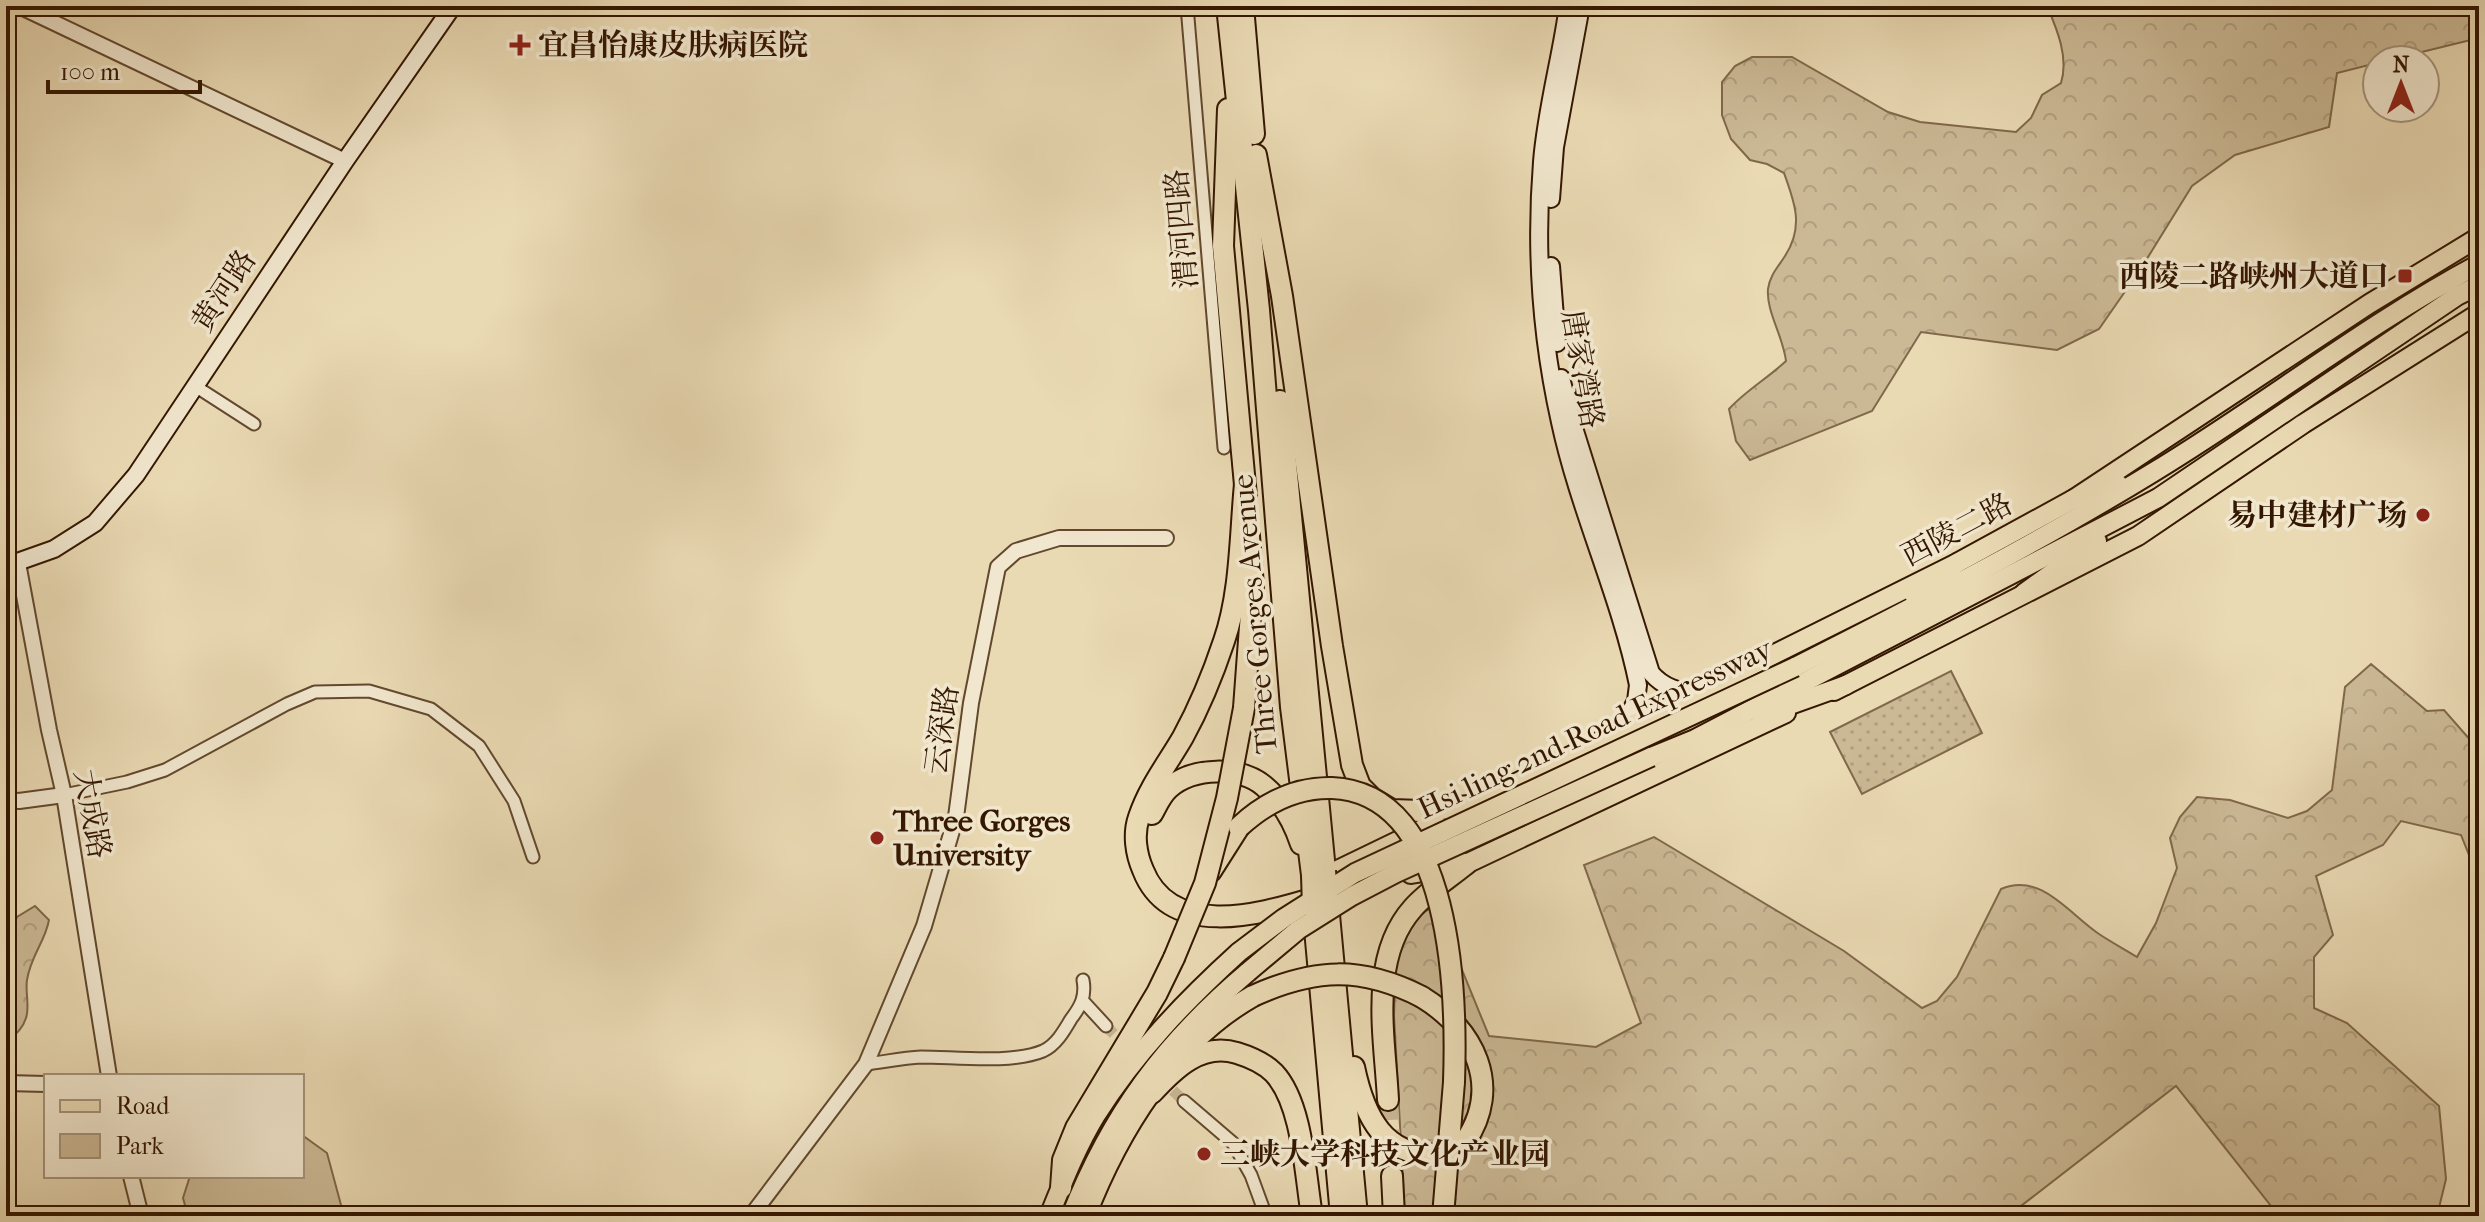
<svg xmlns="http://www.w3.org/2000/svg" width="2485" height="1222" viewBox="0 0 2485 1222" font-family="'IM FELL French Canon','Noto Serif SC',serif">
  <defs>
    <pattern id="green-dots" width="8" height="8" patternUnits="userSpaceOnUse" patternTransform="scale(2)"><rect width="8" height="8" fill="#cbb995"/><path d="M2 2h.1M6 6h.1" fill="none" stroke="#af9e7f" stroke-width="1.8" stroke-linecap="round"/></pattern>
    <pattern id="forest-crowns" width="20" height="18" patternUnits="userSpaceOnUse" patternTransform="scale(2)"><rect width="20" height="18" fill="#cbb995"/><path d="M2 6a3 3 0 1 1 6 0M12 15a3 3 0 1 1 6 0" fill="none" stroke="#af9e7f"/></pattern>
  </defs>
  <rect width="100%" height="100%" fill="#eadab4"/>
  <filter id="stains"><feTurbulence type="fractalNoise" baseFrequency=".0025" numOctaves="4"/><feColorMatrix values="0 0 0 0 .2 0 0 0 0 .09 0 0 0 0 .02 0 0 0 .5 -.17"/></filter>
  <radialGradient id="worn" r=".72"><stop offset=".6" stop-color="#630" stop-opacity="0"/><stop offset="1" stop-color="#630" stop-opacity=".3"/></radialGradient>
  <!-- green -->
  <polygon fill="url(#green-dots)" stroke="#80684a" stroke-width="2" points="1951,671 1982,733 1862,794 1830,732"/>
  <!-- forest -->
  <g fill="url(#forest-crowns)" stroke="#80684a" stroke-width="2">
    <path d="M2047,6H2479V38L2389,60H2377V63L2337,73L2329,127L2235,155L2192,186L2140,270L2099,329L2057,350L1921,332L1872,411L1750,460L1736,441L1729,409C1745,391 1768,378 1786,361C1783,336 1766,311 1768,289C1770,275 1778,267 1785,256C1804,227 1795,203 1784,173L1767,164L1750,160L1731,139L1722,115V82L1735,66L1752,57H1792L1888,112L1920,122L2016,132L2031,118L2042,95L2061,83C2069,58 2057,29 2047,6Z"/>
    <path d="M2371,664L2427,711L2444,710L2479,750V880L2461,835L2401,821L2383,845L2316,876L2333,935L2314,957V1008L2347,1023L2439,1106L2446,1179L2437,1216H2279L2176,1086L2008,1216H1405L1394,1016L1396,954L1408,930L1423,912L1436,906L1489,1036L1596,1047L1641,1023L1584,865L1654,837L1844,951L1922,1008L1937,1001L1957,977L2001,889C2041,872 2068,913 2099,934C2111,942 2124,949 2137,957L2156,923L2177,868L2170,838L2180,817L2197,797L2230,800L2288,818L2307,811L2332,790L2345,687Z"/>
    <path d="M35,906L49,920C45,942 31,955 27,980C25,992 30,1006 26,1018C23,1028 15,1036 6,1042V939L17,917Z"/>
  </g>
  <!-- pitch -->
  <polygon fill="#cbb995" stroke="#80684a" stroke-width="2" points="302,1135 327,1153 344,1216 188,1216 183,1198 190,1176 302,1176"/>
  <g fill="none" stroke-linecap="round" stroke-linejoin="round">
    <!-- canal -->
    <polyline stroke="#ac9877" stroke-width="11" points="2479,1216 2479,1110"/>
    <!-- minor-tunnel -->
    <g stroke="#c6b390" stroke-width="11" stroke-dasharray="11 5.5" stroke-linecap="butt">
      <polyline points="1106,1026 1128,1048"/>
      <polyline points="1161,1079 1184,1101"/>
    </g>
    <!-- motorway-tunnel -->
    <polyline stroke="#c6b390" stroke-width="20" stroke-dasharray="20 10" stroke-linecap="butt" points="1388,1100 1392,1176"/>
    <defs>
      <g id="minor">
        <polyline points="1187,6 1224,448"/>
        <polyline points="195,386 254,424"/>
        <polyline points="64,795 127,782 165,770 287,704 315,692 369,691 431,709 479,746 514,801 533,857"/>
        <polyline points="1083,1001 1106,1026"/>
        <path d="M866,1064C884,1062 902,1058 921,1057C955,1057 1012,1064 1043,1051C1056,1045 1064,1031 1071,1019C1081,1006 1086,996 1083,980"/>
        <polyline points="1184,1101 1233,1143 1251,1175 1266,1216"/>
      </g>
      <g id="tertiary">
        <polyline points="19,6 345,161"/>
        <polyline points="18,563 49,730 64,795 109,1076"/>
        <polyline points="6,800 19,801 64,795"/>
        <polyline points="6,1083 46,1084"/>
        <polyline points="131,1176 141,1216"/>
        <polyline points="751,1216 866,1064 924,926 956,817 971,703 998,567 1016,551 1059,538 1166,538"/>
      </g>
      <g id="secondary">
        <path d="M1568,6C1561,58 1546,110 1542,162C1535,249 1541,337 1560,422C1579,511 1620,596 1638,685L1636,701L1621,729"/>
        <polyline points="1551,199 1555,147 1581,6"/>
        <polyline points="1551,266 1557,343"/>
        <path d="M1561,378L1575,431L1651,673C1664,688 1678,691 1698,694"/>
        <polyline points="6,566 54,549 95,523 136,475 345,161 453,6"/>
      </g>
      <g id="primary">
        <polyline points="1834,691 2138,536 2303,424 2479,313"/>
        <polyline points="1458,812 1957,563 2074,499 2369,304 2479,237"/>
        <polyline points="1466,864 1786,713"/>
      </g>
      <g id="trunk">
        <polyline points="2074,499 2118,484"/>
        <polyline points="2024,593 2097,541"/>
        <polyline points="1914,595 1957,563"/>
        <path d="M1795,667C1916,606 2036,544 2152,473C2263,406 2365,325 2479,264"/>
        <polyline points="1762,715 1846,685"/>
        <polyline points="1651,757 1695,739 2158,498 2457,296 2479,285"/>
        <path d="M1049,1216C1063,1182 1077,1146 1096,1115C1135,1053 1185,1001 1239,952"/>
        <path d="M1071,1216C1111,1114 1165,1042 1248,972"/>
      </g>
      <g id="motorway">
        <polyline points="1227,6 1259,310 1291,707 1312,875"/>
        <polyline points="1243,6 1254,134"/>
        <polyline points="1228,109 1223,246 1246,496"/>
        <polyline points="1256,155 1282,296 1332,646 1352,765 1360,786 1372,798 1392,810 1421,811 1469,806"/>
        <polyline points="1280,401 1325,871"/>
        <path d="M1245,484C1240,535 1241,592 1224,641C1213,674 1200,706 1183,737C1168,763 1149,787 1139,817C1133,834 1136,854 1143,870C1170,939 1258,915 1311,899"/>
        <polyline points="1244,708 1253,586 1249,536"/>
        <path d="M1152,814C1157,805 1161,795 1169,788C1193,767 1240,766 1264,786C1282,801 1294,823 1301,844"/>
        <polyline points="1211,871 1239,827"/>
        <polyline points="1411,873 1466,864"/>
        <polyline points="1315,882 1435,824"/>
        <polyline points="1328,904 1357,1216"/>
        <polyline points="1313,907 1341,1216"/>
        <path d="M1422,997C1474,1029 1503,1086 1465,1142"/>
        <path d="M1354,1067C1364,1115 1384,1160 1442,1154"/>
        <path d="M1152,1093C1174,1069 1201,1042 1237,1053C1250,1057 1264,1063 1274,1073C1303,1104 1305,1175 1312,1216"/>
        <path d="M1388,1100C1385,1038 1368,958 1413,908C1428,891 1449,878 1466,864"/>
        <polyline points="1392,1176 1394,1216"/>
        <polyline points="1061,1188 1063,1160 1076,1128 1157,993 1174,958"/>
        <path d="M1085,1216C1118,1131 1172,1042 1253,996"/>
        <polyline points="1443,1216 1454,1082"/>
      </g>
    </defs>
    <!-- minor casing -->
    <use href="#minor" stroke="#62482d" stroke-width="15"/>
    <!-- tertiary casing -->
    <use href="#tertiary" stroke="#62482d" stroke-width="18"/>
    <!-- secondary casing -->
    <use href="#secondary" stroke="#341700" stroke-width="20"/>
    <!-- primary casing -->
    <use href="#primary" stroke="#341700" stroke-width="22"/>
    <!-- trunk casing -->
    <use href="#trunk" stroke="#341700" stroke-width="22"/>
    <!-- motorway casing -->
    <use href="#motorway" stroke="#341700" stroke-width="24"/>
    <!-- minor -->
    <use href="#minor" stroke="#f1e7ce" stroke-width="11"/>
    <!-- tertiary -->
    <use href="#tertiary" stroke="#f1e7ce" stroke-width="14"/>
    <!-- secondary -->
    <use href="#secondary" stroke="#f1e7ce" stroke-width="16"/>
    <!-- primary -->
    <use href="#primary" stroke="#eadab4" stroke-width="18"/>
    <!-- trunk -->
    <use href="#trunk" stroke="#eadab4" stroke-width="18"/>
    <!-- motorway -->
    <use href="#motorway" stroke="#eadab4" stroke-width="20"/>
    <defs>
      <g id="trunk-bridge">
        <polyline points="1239,952 1284,918 1355,873 1795,667"/>
        <polyline points="1248,972 1298,930 1352,896 1396,873 1651,757"/>
      </g>
      <g id="motorway-bridge">
        <path d="M1239,827C1265,803 1296,787 1332,788C1453,793 1457,995 1454,1082"/>
        <polyline points="1325,871 1328,904"/>
        <polyline points="1312,875 1313,907"/>
        <polyline points="1174,958 1205,883 1227,798 1244,708"/>
        <path d="M1253,996C1315,968 1361,966 1422,997"/>
      </g>
    </defs>
    <!-- trunk-bridge casing -->
    <use href="#trunk-bridge" stroke="#341700" stroke-width="22" stroke-linecap="butt"/>
    <!-- motorway-bridge casing -->
    <use href="#motorway-bridge" stroke="#341700" stroke-width="24" stroke-linecap="butt"/>
    <!-- trunk-bridge -->
    <use href="#trunk-bridge" stroke="#eadab4" stroke-width="18"/>
    <!-- motorway-bridge -->
    <use href="#motorway-bridge" stroke="#eadab4" stroke-width="20"/>
  </g>
  <!-- markers -->
  <g fill="#8f2418" stroke="#f1e7ce" stroke-width="3">
    <path d="M516 33h8v8h8v8h-8v8h-8v-8h-8v-8h8z"/>
    <rect x="2397" y="268" width="16" height="16" rx="4"/>
    <circle cx="2423" cy="515" r="8"/>
    <circle cx="877" cy="838" r="8"/>
    <circle cx="1204" cy="1154" r="8"/>
  </g>
  <g text-anchor="middle" dominant-baseline="central" stroke-width="7" stroke-linejoin="round" paint-order="stroke">
    <!-- poi labels -->
    <g font-size="30" font-weight="bold" fill="#341700" stroke="#f1e7ce" text-anchor="start">
      <text x="538" y="45">宜昌怡康皮肤病医院</text>
      <text x="2389" y="276" text-anchor="end">西陵二路峡州大道口</text>
      <text x="2407" y="515" text-anchor="end">易中建材广场</text>
      <text x="893" y="821">Three Gorges<tspan x="893" dy="34">University</tspan></text>
      <text x="1220" y="1154">三峡大学科技文化产业园</text>
    </g>
    <!-- street labels -->
    <g font-size="30" fill="#341700" stroke="#f1e7ce">
      <text transform="translate(1182 229) rotate(-95)">渭河四路</text>
      <text transform="translate(224 291) rotate(-57)">黄河路</text>
      <text transform="translate(1582 369) rotate(80)">唐家湾路</text>
      <text transform="translate(1957 530) rotate(-28)">西陵二路</text>
      <text transform="translate(1255 614) rotate(-95)">Three Gorges Avenue</text>
      <text transform="translate(1595 729) rotate(-25)">Hsi ling 2nd Road Expressway</text>
      <text transform="translate(942 730) rotate(-82)">云深路</text>
      <text transform="translate(92 814) rotate(80)">大成路</text>
    </g>
  </g>
  <!-- margin -->
  <rect width="2485" height="1222" fill="none" stroke="#eadab4" stroke-width="32"/>
  <rect x="8" y="8" width="2469" height="1206" fill="none" stroke="#341700" stroke-width="4"/>
  <rect x="16" y="16" width="2453" height="1190" fill="none" stroke="#341700" stroke-width="2"/>
  <!-- legend -->
  <rect x="44" y="1074" width="260" height="104" fill="#f1e7ce" stroke="#a5947c" stroke-width="2"/>
  <rect x="60" y="1100" width="40" height="12" fill="#eadab4" stroke="#a5947c" stroke-width="2"/>
  <text x="116" y="1114" font-size="24" fill="#341700">Road</text>
  <rect x="60" y="1134" width="40" height="24" fill="#cbb995" stroke="#a5947c" stroke-width="2"/>
  <text x="116" y="1154" font-size="24" fill="#341700">Park</text>
  <!-- north arrow -->
  <g transform="translate(2401 84)"><circle r="38" fill="#f1e7ce" stroke="#a5947c" stroke-width="2"/>
  <path d="M0-6L14 30L0 20L-14 30Z" fill="#8f2418"/>
  <text y="-12" font-size="22" font-weight="bold" text-anchor="middle" fill="#341700">N</text>
  </g>
  <!-- scale -->
  <path d="M48 80v12h152v-12" fill="none" stroke="#341700" stroke-width="4"/>
  <text x="60" y="80" font-size="24" fill="#341700" stroke="#f1e7ce" stroke-width="6" paint-order="stroke">100 m</text>
  <rect width="100%" height="100%" filter="url(#stains)"/>
  <rect width="100%" height="100%" fill="url(#worn)"/>
</svg>
